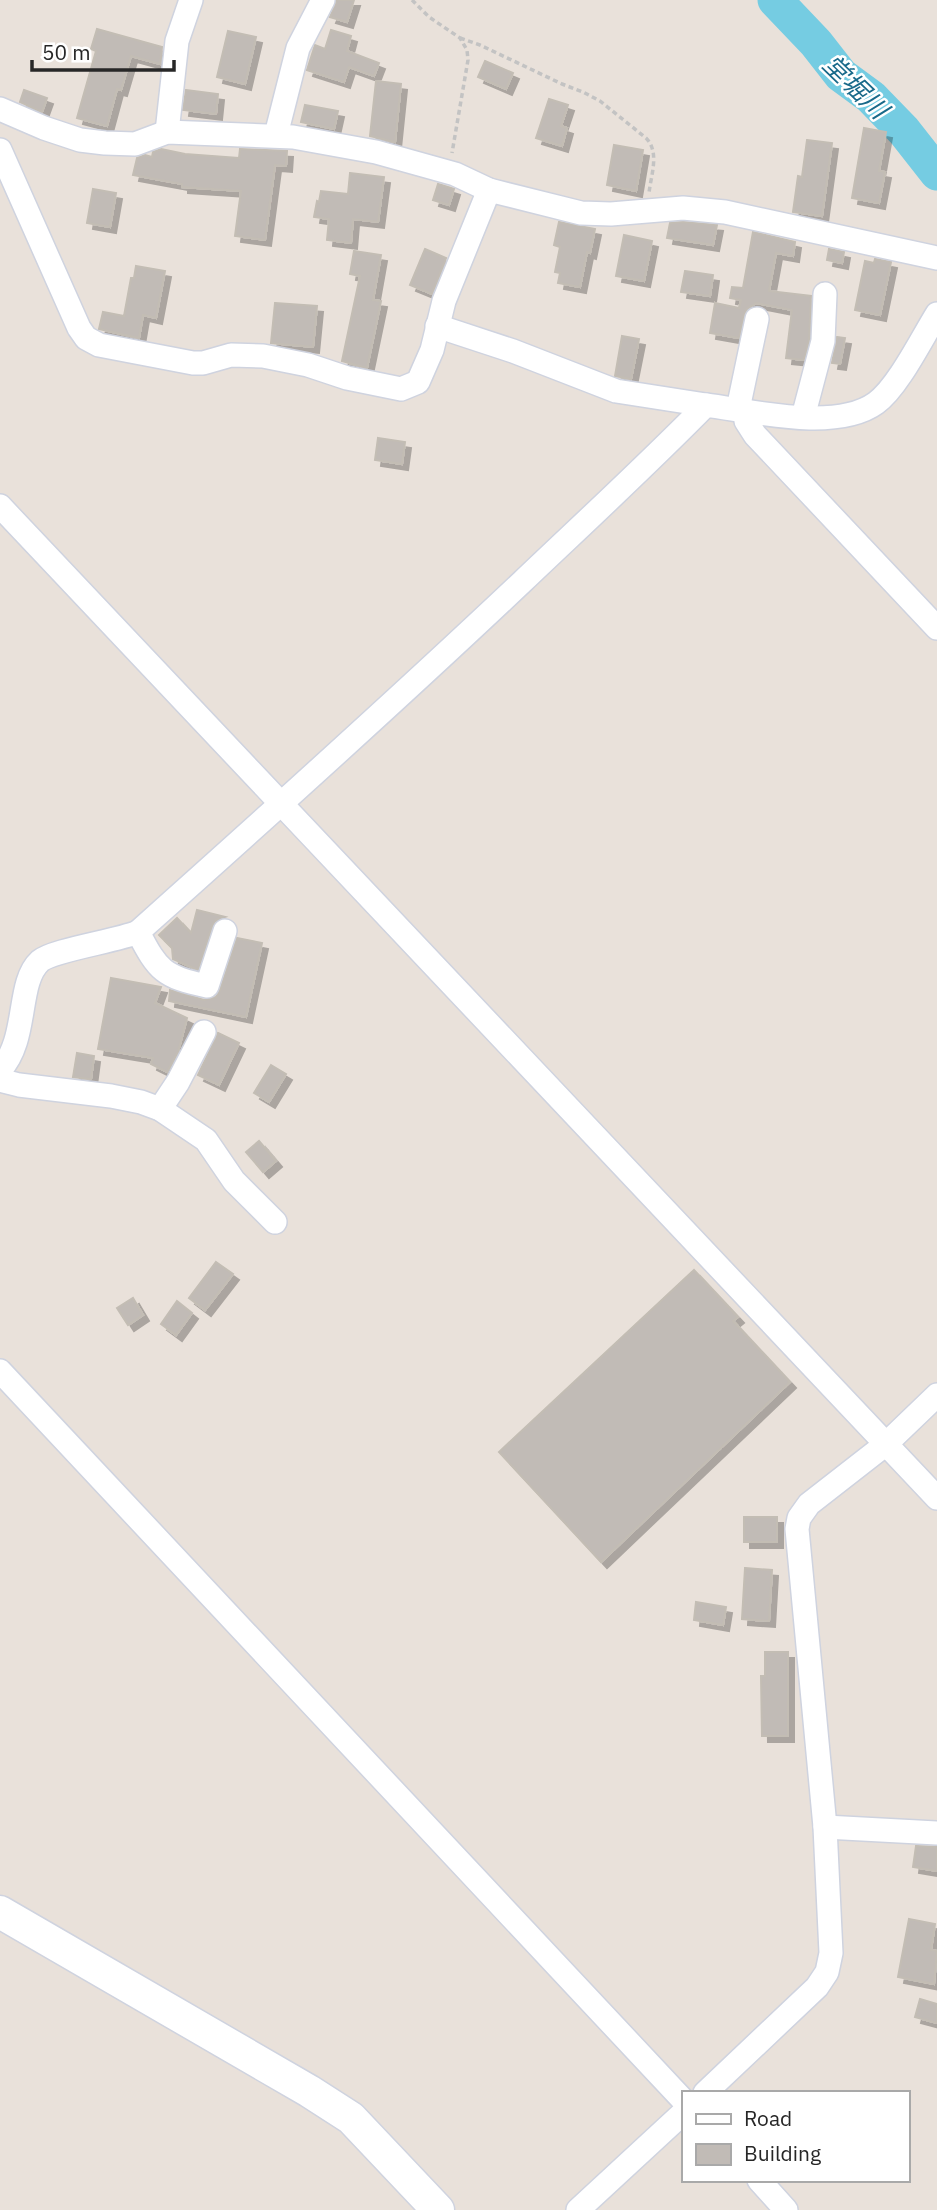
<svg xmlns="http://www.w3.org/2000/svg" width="937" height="2210" viewBox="0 0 937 2210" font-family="'IBM Plex Sans','Noto Sans JP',sans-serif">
  <defs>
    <filter id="shadow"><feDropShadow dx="6" dy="6" stdDeviation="0" flood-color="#0004"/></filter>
  </defs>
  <rect width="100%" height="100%" fill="#e9e1da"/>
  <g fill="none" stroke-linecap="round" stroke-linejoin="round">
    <!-- river -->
    <polyline stroke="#75cce2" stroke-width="35" points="775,0 816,43 841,75 871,97 904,131 937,173"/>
  </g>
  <!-- building -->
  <g fill="#c1bbb6" stroke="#c3bdb4" stroke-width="2" filter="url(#shadow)">
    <polygon points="337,0 354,0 347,22 330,17"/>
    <polygon points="97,29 162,47 160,64 131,56 121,90 117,89 107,126 77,118 96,51 91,49"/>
    <polygon points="331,30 351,36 347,51 379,63 374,76 349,67 344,82 307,70 315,45 325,49"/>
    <polygon points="228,31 256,37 245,84 217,77"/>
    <polygon points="485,61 513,73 506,89 478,77"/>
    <polygon points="376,81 401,84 395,142 370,136"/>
    <polygon points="24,90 47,98 42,112 20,102"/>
    <polygon points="186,90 218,94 216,114 183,110"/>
    <polygon points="549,99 568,105 561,126 567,128 562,146 536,138"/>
    <polygon points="305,105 338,111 334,129 301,122"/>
    <polygon points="864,128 886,132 879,171 885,172 879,203 852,198"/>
    <polygon points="807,140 832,143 822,216 793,212 798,176 802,177"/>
    <polygon points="614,145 643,150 636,191 607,185"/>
    <polygon points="161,149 185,154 239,158 240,149 287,151 286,166 275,165 265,240 235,236 241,191 182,187 182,184 133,175 137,158 145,155 152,157 153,152"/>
    <polygon points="350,173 384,177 378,222 353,219 351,243 327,240 329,219 314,217 317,201 319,202 321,191 348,194"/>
    <polygon points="438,184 454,189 449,205 433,200"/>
    <polygon points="93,189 116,193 110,227 87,223"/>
    <polygon points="559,222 595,229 590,253 587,252 580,287 558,283 560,273 555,272 560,247 554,245"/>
    <polygon points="683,222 717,225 713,245 667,238 670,223"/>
    <polygon points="753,232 795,242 793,256 776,253 769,291 811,296 809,339 804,360 786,358 792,310 756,303 747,309 744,315 739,338 710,333 715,303 739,308 741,300 730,298 732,287 743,288"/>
    <polygon points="624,235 652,241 644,281 616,276"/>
    <polygon points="425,249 446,258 432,294 410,285"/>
    <polygon points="829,249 844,252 842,263 827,260"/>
    <polygon points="354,251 381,255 373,300 381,301 367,368 342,361 360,276 350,274"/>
    <polygon points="875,259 891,262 880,315 855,310 865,261 874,263"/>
    <polygon points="136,266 165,271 156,318 143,315 139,338 99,329 103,312 124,316 131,278 134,278"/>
    <polygon points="685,271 713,275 710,296 681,292"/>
    <polygon points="275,303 317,306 313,347 271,343"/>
    <polygon points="622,336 639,339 631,379 615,376"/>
    <polygon points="837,337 845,338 840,364 832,363"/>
    <polygon points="378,438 405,442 402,464 375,460"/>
    <polygon points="197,910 225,917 216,920 212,926 198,970 173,959 172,948 159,935 177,918 191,933"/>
    <polygon points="237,938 262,943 246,1017 169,1001 170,990 204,1000 216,997 220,990"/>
    <polygon points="111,978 161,987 155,1003 187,1018 178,1052 167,1072 151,1064 153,1058 98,1049"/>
    <polygon points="218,1033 239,1043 219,1085 198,1075"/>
    <polygon points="77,1053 94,1056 91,1079 73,1077"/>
    <polygon points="271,1065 286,1074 269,1102 254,1093"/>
    <polygon points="259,1141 276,1161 263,1172 246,1152"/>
    <polygon points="216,1262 233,1274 205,1310 189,1298"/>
    <polygon points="694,1270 738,1317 733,1321 790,1382 601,1562 499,1452"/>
    <polygon points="133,1298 143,1315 128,1325 117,1308"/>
    <polygon points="177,1301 192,1313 176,1335 161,1324"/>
    <rect x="744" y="1517" width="33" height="25"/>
    <polygon points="745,1568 772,1570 769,1621 742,1619"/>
    <polygon points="696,1602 726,1607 723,1625 694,1620"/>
    <polygon points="765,1652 788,1652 788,1736 762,1736 761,1676 765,1676"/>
    <polygon points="916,1846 937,1847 937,1871 913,1867"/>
    <polygon points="909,1919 935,1924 931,1950 937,1951 934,1984 898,1977"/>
    <polygon points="920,1999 937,2004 937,2023 915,2017"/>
  </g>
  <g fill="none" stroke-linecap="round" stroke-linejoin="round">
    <defs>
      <g id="street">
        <polyline points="0,109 44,128 80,140 105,143 135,144 167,132 293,137 376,152 455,174 489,190 581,213 611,214 683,208 725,212 937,258"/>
        <polyline points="167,132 177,41 191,0"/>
        <polyline points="276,135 298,48 323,0"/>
        <polyline points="0,150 79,328 86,338 99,345 193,363 203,363 231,355 263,356 308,365 347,378 401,389 418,382 432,350 444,301 489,190"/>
        <polyline points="437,326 513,351 616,391 706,405"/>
        <polyline points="738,409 757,319"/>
        <polyline points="745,410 746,421 755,435 937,628"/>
        <polyline points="803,417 823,341 825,294"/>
        <polyline points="0,506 937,1498"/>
        <path d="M138,932C158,971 164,977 207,986L225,931"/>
        <path d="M0,1070C29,1039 16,983 40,961C53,950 117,941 138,932C267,817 396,701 522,582C584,523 646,466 706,405C752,411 836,432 876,403C898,387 922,338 937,314"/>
        <polyline points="0,1080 19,1085 111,1096 141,1102 160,1109 206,1140 234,1181 275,1222"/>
        <polyline points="160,1109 178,1082 204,1032"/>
        <polyline points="0,1371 683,2100"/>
        <polyline points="825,1827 937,1833"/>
        <polyline points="705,2093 817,1987 827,1972 831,1953 825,1827 797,1529 799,1518 809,1504 886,1444 937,1395"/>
        <polyline points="759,2180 786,2210"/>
        <polyline points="578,2210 683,2113"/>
      </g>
      <polyline id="secondary" points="0,1912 309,2091 351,2118 438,2210"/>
    </defs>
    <!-- street casing -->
    <use href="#street" stroke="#cfd3df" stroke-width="26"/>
    <!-- secondary casing -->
    <use href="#secondary" stroke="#cfd3df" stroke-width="35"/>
    <!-- path -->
    <g stroke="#c3c3c3" stroke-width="3.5" stroke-dasharray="5 3.5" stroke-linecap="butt">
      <polyline points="412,0 429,17 460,38 467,50 468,60 452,153"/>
      <path d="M460,38L480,45L562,84L583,92L600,101L646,138C660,152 651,175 649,193"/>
    </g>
    <!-- street -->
    <use href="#street" stroke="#fff" stroke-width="23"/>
    <!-- secondary -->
    <use href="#secondary" stroke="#fff" stroke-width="32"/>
  </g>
  <g text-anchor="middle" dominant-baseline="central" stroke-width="5" stroke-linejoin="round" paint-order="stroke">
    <!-- water labels -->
    <g font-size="26" font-style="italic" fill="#196a8a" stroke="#fff">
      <text transform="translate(856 86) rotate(44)">堂堀川</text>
    </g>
  </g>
  <!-- legend -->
  <rect x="682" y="2091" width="228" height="91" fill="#ffffff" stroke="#a9a9a9" stroke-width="2"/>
  <rect x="696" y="2114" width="35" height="10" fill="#ffffff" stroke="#a9a9a9" stroke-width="2"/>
  <text x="744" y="2126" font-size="21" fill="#272727">Road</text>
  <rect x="696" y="2144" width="35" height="21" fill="#c1bbb6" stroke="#a9a9a9" stroke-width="2"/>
  <text x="744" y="2161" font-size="21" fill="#272727">Building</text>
  <!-- scale -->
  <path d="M32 60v10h142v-10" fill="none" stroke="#272727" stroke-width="3.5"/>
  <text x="42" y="60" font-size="21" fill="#272727" stroke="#ffffff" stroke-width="5" paint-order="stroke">50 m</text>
</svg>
